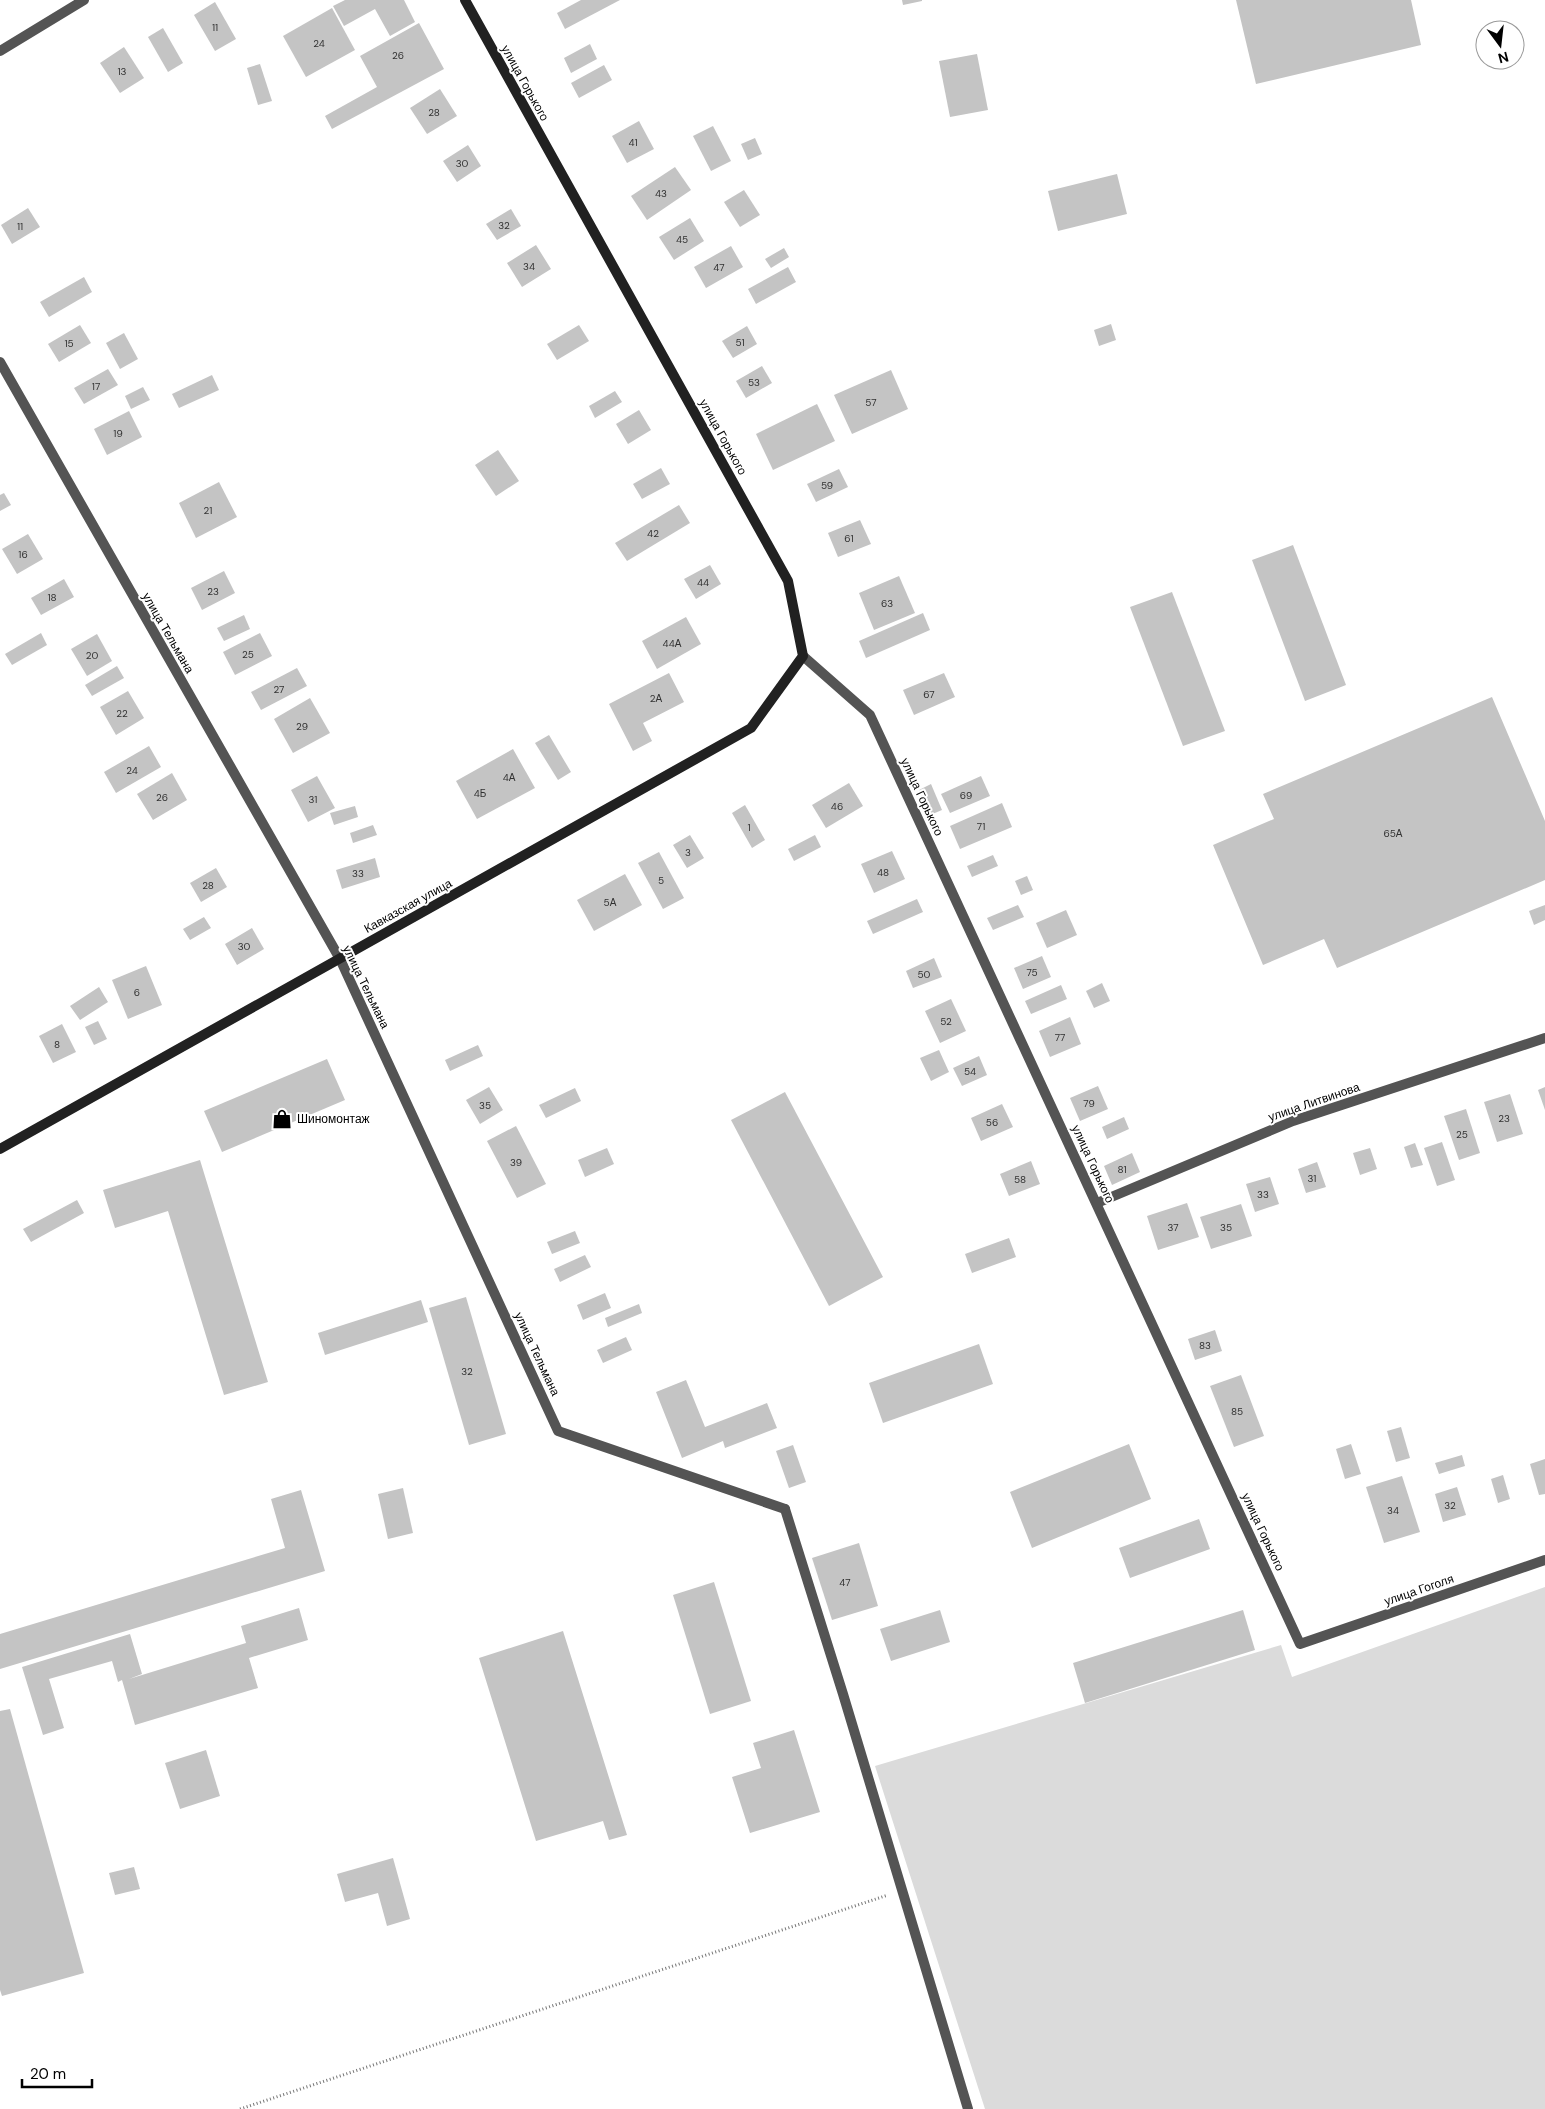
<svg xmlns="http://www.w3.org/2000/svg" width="1545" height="2109" viewBox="0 0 1545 2109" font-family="'DM Sans',sans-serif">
  <rect width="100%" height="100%" fill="#fff"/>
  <!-- green -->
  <polygon fill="#dbdbdb" points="1545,1587 1545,2109 985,2109 875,1766 1281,1645 1292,1677"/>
  <!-- building -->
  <g fill="#c4c4c4">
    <polygon points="345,0 404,0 415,22 390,36 375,9 344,26 333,6"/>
    <polygon points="581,0 620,0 565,29 557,13"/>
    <polygon points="902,0 922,0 922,1 903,5"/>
    <polygon points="1236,0 1411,0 1421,45 1256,84"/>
    <polygon points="215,2 236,39 215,51 194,15"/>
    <polygon points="332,8 355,50 306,77 283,36"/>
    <polygon points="419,23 444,69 332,129 325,116 377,87 360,56"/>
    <polygon points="163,28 183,63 168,72 148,37"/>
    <polygon points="590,44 597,59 571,73 564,58"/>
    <polygon points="124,47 144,78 120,93 100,63"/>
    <polygon points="977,54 988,110 950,117 939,61"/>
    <polygon points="260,64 272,101 258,105 247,68"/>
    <polygon points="604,65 612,80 579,98 571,83"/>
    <polygon points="440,89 457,116 427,134 410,108"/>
    <polygon points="639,121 654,149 627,163 612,136"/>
    <polygon points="713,126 731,161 711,171 693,136"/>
    <polygon points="755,138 762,154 748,160 741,144"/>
    <polygon points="468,145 481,166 457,182 443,161"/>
    <polygon points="675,167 691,190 647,220 631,196"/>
    <polygon points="1117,174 1127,214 1058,231 1048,191"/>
    <polygon points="744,190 760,215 740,227 724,202"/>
    <polygon points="28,208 40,227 12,244 1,225"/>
    <polygon points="511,209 521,226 497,240 486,224"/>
    <polygon points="690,218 704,241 674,260 659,237"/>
    <polygon points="536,245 551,269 522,287 507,263"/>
    <polygon points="731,246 743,267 706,288 694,267"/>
    <polygon points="784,248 789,257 771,268 765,259"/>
    <polygon points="788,267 796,282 756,304 748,289"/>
    <polygon points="84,277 92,292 49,317 40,302"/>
    <polygon points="1111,324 1116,340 1099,346 1094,330"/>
    <polygon points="80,325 91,343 59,362 48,344"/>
    <polygon points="579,325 589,341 557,360 547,344"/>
    <polygon points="747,326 757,344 733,358 722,341"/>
    <polygon points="124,333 138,359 120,369 106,343"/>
    <polygon points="762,366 772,383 746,398 736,381"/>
    <polygon points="108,369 118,385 84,404 74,388"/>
    <polygon points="891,370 908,409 852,434 834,395"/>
    <polygon points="212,375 219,390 179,408 172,394"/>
    <polygon points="143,387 150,400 131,409 125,396"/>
    <polygon points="615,391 622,402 595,418 589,406"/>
    <polygon points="817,404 835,441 773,470 756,434"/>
    <polygon points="639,410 651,430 628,444 616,424"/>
    <polygon points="129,411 142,437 107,455 94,429"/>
    <polygon points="498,450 519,481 496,496 475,465"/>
    <polygon points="661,468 670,484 642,499 633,484"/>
    <polygon points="839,469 848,487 816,502 807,484"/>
    <polygon points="219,482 237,517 196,538 179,503"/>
    <polygon points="4,493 11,505 0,511 0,495"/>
    <polygon points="679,505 690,523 627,561 615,543"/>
    <polygon points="860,520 871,544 838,557 828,533"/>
    <polygon points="28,534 43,559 17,574 2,549"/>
    <polygon points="1293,545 1346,685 1305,701 1252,560"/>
    <polygon points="710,565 721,584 696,599 684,579"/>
    <polygon points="224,571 235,593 202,610 191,588"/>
    <polygon points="899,576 915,613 874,630 859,593"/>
    <polygon points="64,579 74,597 41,615 31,598"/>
    <polygon points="1172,592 1225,731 1183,746 1130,607"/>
    <polygon points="923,613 930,630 866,658 859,641"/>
    <polygon points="244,615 250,629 224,641 217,628"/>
    <polygon points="686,617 701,644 657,669 642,641"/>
    <polygon points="41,633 47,645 12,665 5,654"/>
    <polygon points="260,633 272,656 235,675 223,652"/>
    <polygon points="97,634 112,661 87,676 71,649"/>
    <polygon points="117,666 124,678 92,696 85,685"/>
    <polygon points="297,668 307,686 261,710 251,692"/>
    <polygon points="669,673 684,702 643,723 652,741 633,751 609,704"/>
    <polygon points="944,673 955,697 914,715 903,690"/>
    <polygon points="128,691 144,718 116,735 100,707"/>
    <polygon points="1492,697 1545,821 1545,880 1337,968 1324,939 1263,965 1213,845 1274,819 1263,794"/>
    <polygon points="310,698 330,733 293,753 274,719"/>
    <polygon points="549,735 571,772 558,780 535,743"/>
    <polygon points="149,746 161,767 116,793 104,772"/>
    <polygon points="513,749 535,788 477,819 456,781"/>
    <polygon points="172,773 187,800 153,820 137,794"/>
    <polygon points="317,776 335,808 308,822 291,790"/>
    <polygon points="981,776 990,796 950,813 941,794"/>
    <polygon points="849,783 863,806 826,828 812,805"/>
    <polygon points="931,784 942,810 930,815 919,790"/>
    <polygon points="1002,803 1012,827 960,849 950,826"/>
    <polygon points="745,805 765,840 752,848 732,813"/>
    <polygon points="355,806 358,817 334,825 330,813"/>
    <polygon points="373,825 377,835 353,843 350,833"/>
    <polygon points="690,835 704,858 687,868 673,845"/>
    <polygon points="815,835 821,847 794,861 788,849"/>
    <polygon points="892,851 905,879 874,893 861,864"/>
    <polygon points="659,852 684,898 663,909 638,863"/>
    <polygon points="993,855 998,866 972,877 967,866"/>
    <polygon points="375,858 380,877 342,889 336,870"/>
    <polygon points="216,868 227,887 201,902 190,883"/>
    <polygon points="625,874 642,905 594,931 577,900"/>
    <polygon points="1027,876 1033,890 1021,895 1015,881"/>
    <polygon points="917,899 923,912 873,934 867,921"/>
    <polygon points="1018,905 1024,917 993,930 987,918"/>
    <polygon points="1545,905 1545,920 1534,925 1529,911"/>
    <polygon points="1066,910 1077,935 1047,948 1036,923"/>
    <polygon points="204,917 211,928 190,940 183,929"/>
    <polygon points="252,928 264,949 237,965 225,944"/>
    <polygon points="1042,956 1051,977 1023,989 1014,968"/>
    <polygon points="934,958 942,977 913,988 906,971"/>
    <polygon points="146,966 162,1005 128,1019 112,980"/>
    <polygon points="1102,983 1110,1001 1094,1008 1086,991"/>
    <polygon points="1061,985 1067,999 1031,1014 1025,1001"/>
    <polygon points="99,987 108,1002 80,1020 70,1006"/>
    <polygon points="951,999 966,1031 940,1043 925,1011"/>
    <polygon points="1070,1017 1081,1044 1050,1057 1039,1031"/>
    <polygon points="98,1021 107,1039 94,1045 85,1027"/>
    <polygon points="62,1024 76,1052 53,1063 39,1036"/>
    <polygon points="478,1045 483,1056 450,1071 445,1060"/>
    <polygon points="939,1050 949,1072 931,1081 920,1058"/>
    <polygon points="979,1056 987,1075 962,1086 953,1068"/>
    <polygon points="327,1059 345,1100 222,1152 204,1111"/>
    <polygon points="1098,1086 1108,1109 1080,1121 1070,1098"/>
    <polygon points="489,1087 503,1110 480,1124 466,1100"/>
    <polygon points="1545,1087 1545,1110 1538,1090"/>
    <polygon points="575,1088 581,1101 546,1118 539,1105"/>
    <polygon points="785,1092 883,1277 829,1306 731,1120"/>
    <polygon points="1510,1094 1523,1134 1497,1142 1484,1102"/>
    <polygon points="1002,1104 1013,1127 981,1141 971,1118"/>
    <polygon points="1466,1109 1480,1153 1459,1160 1444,1116"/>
    <polygon points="1124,1117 1129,1129 1107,1139 1102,1127"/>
    <polygon points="516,1126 546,1184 517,1198 487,1141"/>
    <polygon points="1442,1142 1455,1180 1437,1186 1424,1148"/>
    <polygon points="1415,1143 1423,1165 1411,1168 1404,1147"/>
    <polygon points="607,1148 614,1164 585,1177 578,1160"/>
    <polygon points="1370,1148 1377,1169 1360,1175 1353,1153"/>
    <polygon points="1132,1153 1140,1172 1112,1185 1104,1166"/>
    <polygon points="200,1160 268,1382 224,1395 168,1211 115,1228 103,1190"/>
    <polygon points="1031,1161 1040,1184 1009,1196 1000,1174"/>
    <polygon points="1317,1162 1326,1187 1306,1193 1298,1169"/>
    <polygon points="1270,1177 1279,1204 1255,1212 1246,1184"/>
    <polygon points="77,1200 84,1213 31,1242 23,1229"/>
    <polygon points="1187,1203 1199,1237 1158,1250 1147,1216"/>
    <polygon points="1241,1204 1252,1236 1211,1249 1200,1217"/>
    <polygon points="575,1231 580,1243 552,1254 547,1242"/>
    <polygon points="1009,1238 1016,1257 972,1273 965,1254"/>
    <polygon points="585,1255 591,1267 560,1282 554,1269"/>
    <polygon points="605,1293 611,1308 583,1320 577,1305"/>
    <polygon points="466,1297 506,1434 469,1445 429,1308"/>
    <polygon points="421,1300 428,1322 325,1355 318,1333"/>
    <polygon points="639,1304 642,1313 608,1327 605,1318"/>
    <polygon points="1215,1330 1222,1351 1195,1360 1188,1339"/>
    <polygon points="626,1337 632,1350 603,1363 597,1350"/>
    <polygon points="979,1344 993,1384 883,1423 869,1383"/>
    <polygon points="1241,1375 1264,1436 1234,1447 1210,1386"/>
    <polygon points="686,1380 705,1427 767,1403 777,1428 725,1448 723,1441 682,1458 656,1392"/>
    <polygon points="1401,1427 1410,1458 1396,1462 1387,1431"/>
    <polygon points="1129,1444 1151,1499 1032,1548 1010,1492"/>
    <polygon points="1351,1444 1361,1474 1345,1479 1336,1449"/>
    <polygon points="793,1445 806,1482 789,1488 776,1451"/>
    <polygon points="1462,1455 1465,1466 1439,1474 1435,1463"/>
    <polygon points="1545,1459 1545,1494 1539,1495 1530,1464"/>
    <polygon points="1503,1475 1510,1499 1498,1503 1491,1479"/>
    <polygon points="1402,1476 1420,1532 1384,1543 1366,1487"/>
    <polygon points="1457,1487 1466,1515 1443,1522 1435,1494"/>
    <polygon points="403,1488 413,1533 388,1539 378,1494"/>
    <polygon points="301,1490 325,1571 0,1669 0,1634 285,1548 271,1499"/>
    <polygon points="1199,1519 1210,1549 1130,1578 1119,1548"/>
    <polygon points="859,1543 878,1606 832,1620 812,1558"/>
    <polygon points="714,1582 751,1701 710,1714 673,1595"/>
    <polygon points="299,1608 308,1640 249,1658 258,1688 135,1725 122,1680 118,1682 112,1661 49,1679 64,1728 43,1735 22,1667 130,1634 142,1674 129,1679 246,1643 241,1626"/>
    <polygon points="940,1610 950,1642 891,1661 880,1629"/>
    <polygon points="1243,1610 1255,1650 1085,1703 1073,1663"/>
    <polygon points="563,1631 627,1835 609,1840 603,1821 536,1841 479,1658"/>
    <polygon points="10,1709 84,1973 2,1996 0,1990 0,1711"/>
    <polygon points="794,1730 820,1812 750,1833 732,1777 761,1768 753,1743"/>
    <polygon points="206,1750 220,1796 180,1809 165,1763"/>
    <polygon points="393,1858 410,1919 387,1926 378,1893 345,1902 337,1874"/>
    <polygon points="134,1867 140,1889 115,1895 109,1873"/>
  </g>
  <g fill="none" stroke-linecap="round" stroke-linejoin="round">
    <!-- path -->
    <polyline stroke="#767676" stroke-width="3" stroke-dasharray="1 2.5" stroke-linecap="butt" points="240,2109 888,1895"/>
    <!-- service -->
    <polyline stroke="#545454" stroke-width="10" points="785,1509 843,1694 968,2109"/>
    <!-- minor -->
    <g stroke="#545454" stroke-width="10">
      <polyline points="0,51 84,0"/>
      <polyline points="0,362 340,959 558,1431 785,1509"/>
      <polyline points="803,656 870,715 1300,1644 1545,1560"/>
      <polyline points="1097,1203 1293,1121 1545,1038"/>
    </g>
    <!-- secondary -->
    <polyline stroke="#212121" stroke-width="10" points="0,1149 751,728 803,656 788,581 465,0"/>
  </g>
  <!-- icons -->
  <defs>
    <symbol id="shop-bare" viewBox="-9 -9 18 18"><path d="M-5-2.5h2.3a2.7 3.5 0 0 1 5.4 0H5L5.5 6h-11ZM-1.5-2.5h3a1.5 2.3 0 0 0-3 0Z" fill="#000" stroke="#fff" stroke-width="2.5" paint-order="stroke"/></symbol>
  </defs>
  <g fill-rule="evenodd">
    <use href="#shop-bare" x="268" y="1105" width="28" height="28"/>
  </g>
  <g text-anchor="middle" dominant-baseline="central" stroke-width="4" stroke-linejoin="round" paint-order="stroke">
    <!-- number labels -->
    <g font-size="10" fill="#313131">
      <text x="215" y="27">11</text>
      <text x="319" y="43">24</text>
      <text x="398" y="55">26</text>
      <text x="122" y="71">13</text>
      <text x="434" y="112">28</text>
      <text x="633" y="142">41</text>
      <text x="462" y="163">30</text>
      <text x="661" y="193">43</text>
      <text x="504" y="225">32</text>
      <text x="20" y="226">11</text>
      <text x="682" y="239">45</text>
      <text x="529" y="266">34</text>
      <text x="719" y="267">47</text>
      <text x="740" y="342">51</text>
      <text x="69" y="343">15</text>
      <text x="754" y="382">53</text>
      <text x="96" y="386">17</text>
      <text x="871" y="402">57</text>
      <text x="118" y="433">19</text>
      <text x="827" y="485">59</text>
      <text x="208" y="510">21</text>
      <text x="653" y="533">42</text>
      <text x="849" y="538">61</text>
      <text x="23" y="554">16</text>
      <text x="703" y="582">44</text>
      <text x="213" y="591">23</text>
      <text x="52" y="597">18</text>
      <text x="887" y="603">63</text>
      <text x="672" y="643">44А</text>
      <text x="248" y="654">25</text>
      <text x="92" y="655">20</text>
      <text x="279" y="689">27</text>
      <text x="929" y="694">67</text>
      <text x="656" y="698">2А</text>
      <text x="122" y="713">22</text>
      <text x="302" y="726">29</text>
      <text x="132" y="770">24</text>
      <text x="509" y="777">4А</text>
      <text x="480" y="793">4Б</text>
      <text x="966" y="795">69</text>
      <text x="162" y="797">26</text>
      <text x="313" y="799">31</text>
      <text x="837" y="806">46</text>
      <text x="981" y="826">71</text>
      <text x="749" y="827">1</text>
      <text x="1393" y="833">65А</text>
      <text x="688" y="852">3</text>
      <text x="883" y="872">48</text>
      <text x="358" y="873">33</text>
      <text x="661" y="880">5</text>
      <text x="208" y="885">28</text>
      <text x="610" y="902">5А</text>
      <text x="244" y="946">30</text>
      <text x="1032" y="972">75</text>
      <text x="924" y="974">50</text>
      <text x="137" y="992">6</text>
      <text x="946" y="1021">52</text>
      <text x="1060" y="1037">77</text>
      <text x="57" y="1044">8</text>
      <text x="970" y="1071">54</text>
      <text x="1089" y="1103">79</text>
      <text x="485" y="1105">35</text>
      <text x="1504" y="1118">23</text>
      <text x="992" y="1122">56</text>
      <text x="1462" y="1134">25</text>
      <text x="516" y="1162">39</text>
      <text x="1122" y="1169">81</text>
      <text x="1312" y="1178">31</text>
      <text x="1020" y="1179">58</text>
      <text x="1263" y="1194">33</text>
      <text x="1173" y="1227">37</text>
      <text x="1226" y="1227">35</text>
      <text x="1205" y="1345">83</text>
      <text x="467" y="1371">32</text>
      <text x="1237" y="1411">85</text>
      <text x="1450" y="1505">32</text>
      <text x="1393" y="1510">34</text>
      <text x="845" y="1582">47</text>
    </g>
    <!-- street labels -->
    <g font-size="12" fill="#000" stroke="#fff">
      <text transform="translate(525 83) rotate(61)">улица Горького</text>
      <text transform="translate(723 437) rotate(61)">улица Горького</text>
      <text transform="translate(168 633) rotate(60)">улица Тельмана</text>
      <text transform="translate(922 797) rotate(65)">улица Горького</text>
      <text transform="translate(408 906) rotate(-29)">Кавказская улица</text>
      <text transform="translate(366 987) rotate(64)">улица Тельмана</text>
      <text transform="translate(1314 1102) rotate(-19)">улица Литвинова</text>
      <text transform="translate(1093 1164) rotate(65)">улица Горького</text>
      <text transform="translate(537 1354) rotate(65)">улица Тельмана</text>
      <text transform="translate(1263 1532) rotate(65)">улица Горького</text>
      <text transform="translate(1419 1590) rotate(-19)">улица Гоголя</text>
    </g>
    <!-- poi labels -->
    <g font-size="12" fill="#000" stroke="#fff" text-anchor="start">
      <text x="297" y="1119">Шиномонтаж</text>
    </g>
  </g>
  <!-- north arrow -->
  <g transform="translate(1500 45) rotate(165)"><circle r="24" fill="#ffffff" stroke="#999999"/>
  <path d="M0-4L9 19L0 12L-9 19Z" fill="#000000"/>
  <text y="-8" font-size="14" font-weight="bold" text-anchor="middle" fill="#000000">N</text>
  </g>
  <!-- scale -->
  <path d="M22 2079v8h70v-8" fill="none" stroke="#000000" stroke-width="2.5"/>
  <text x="30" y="2079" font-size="15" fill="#000000" stroke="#ffffff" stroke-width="4" paint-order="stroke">20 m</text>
</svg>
